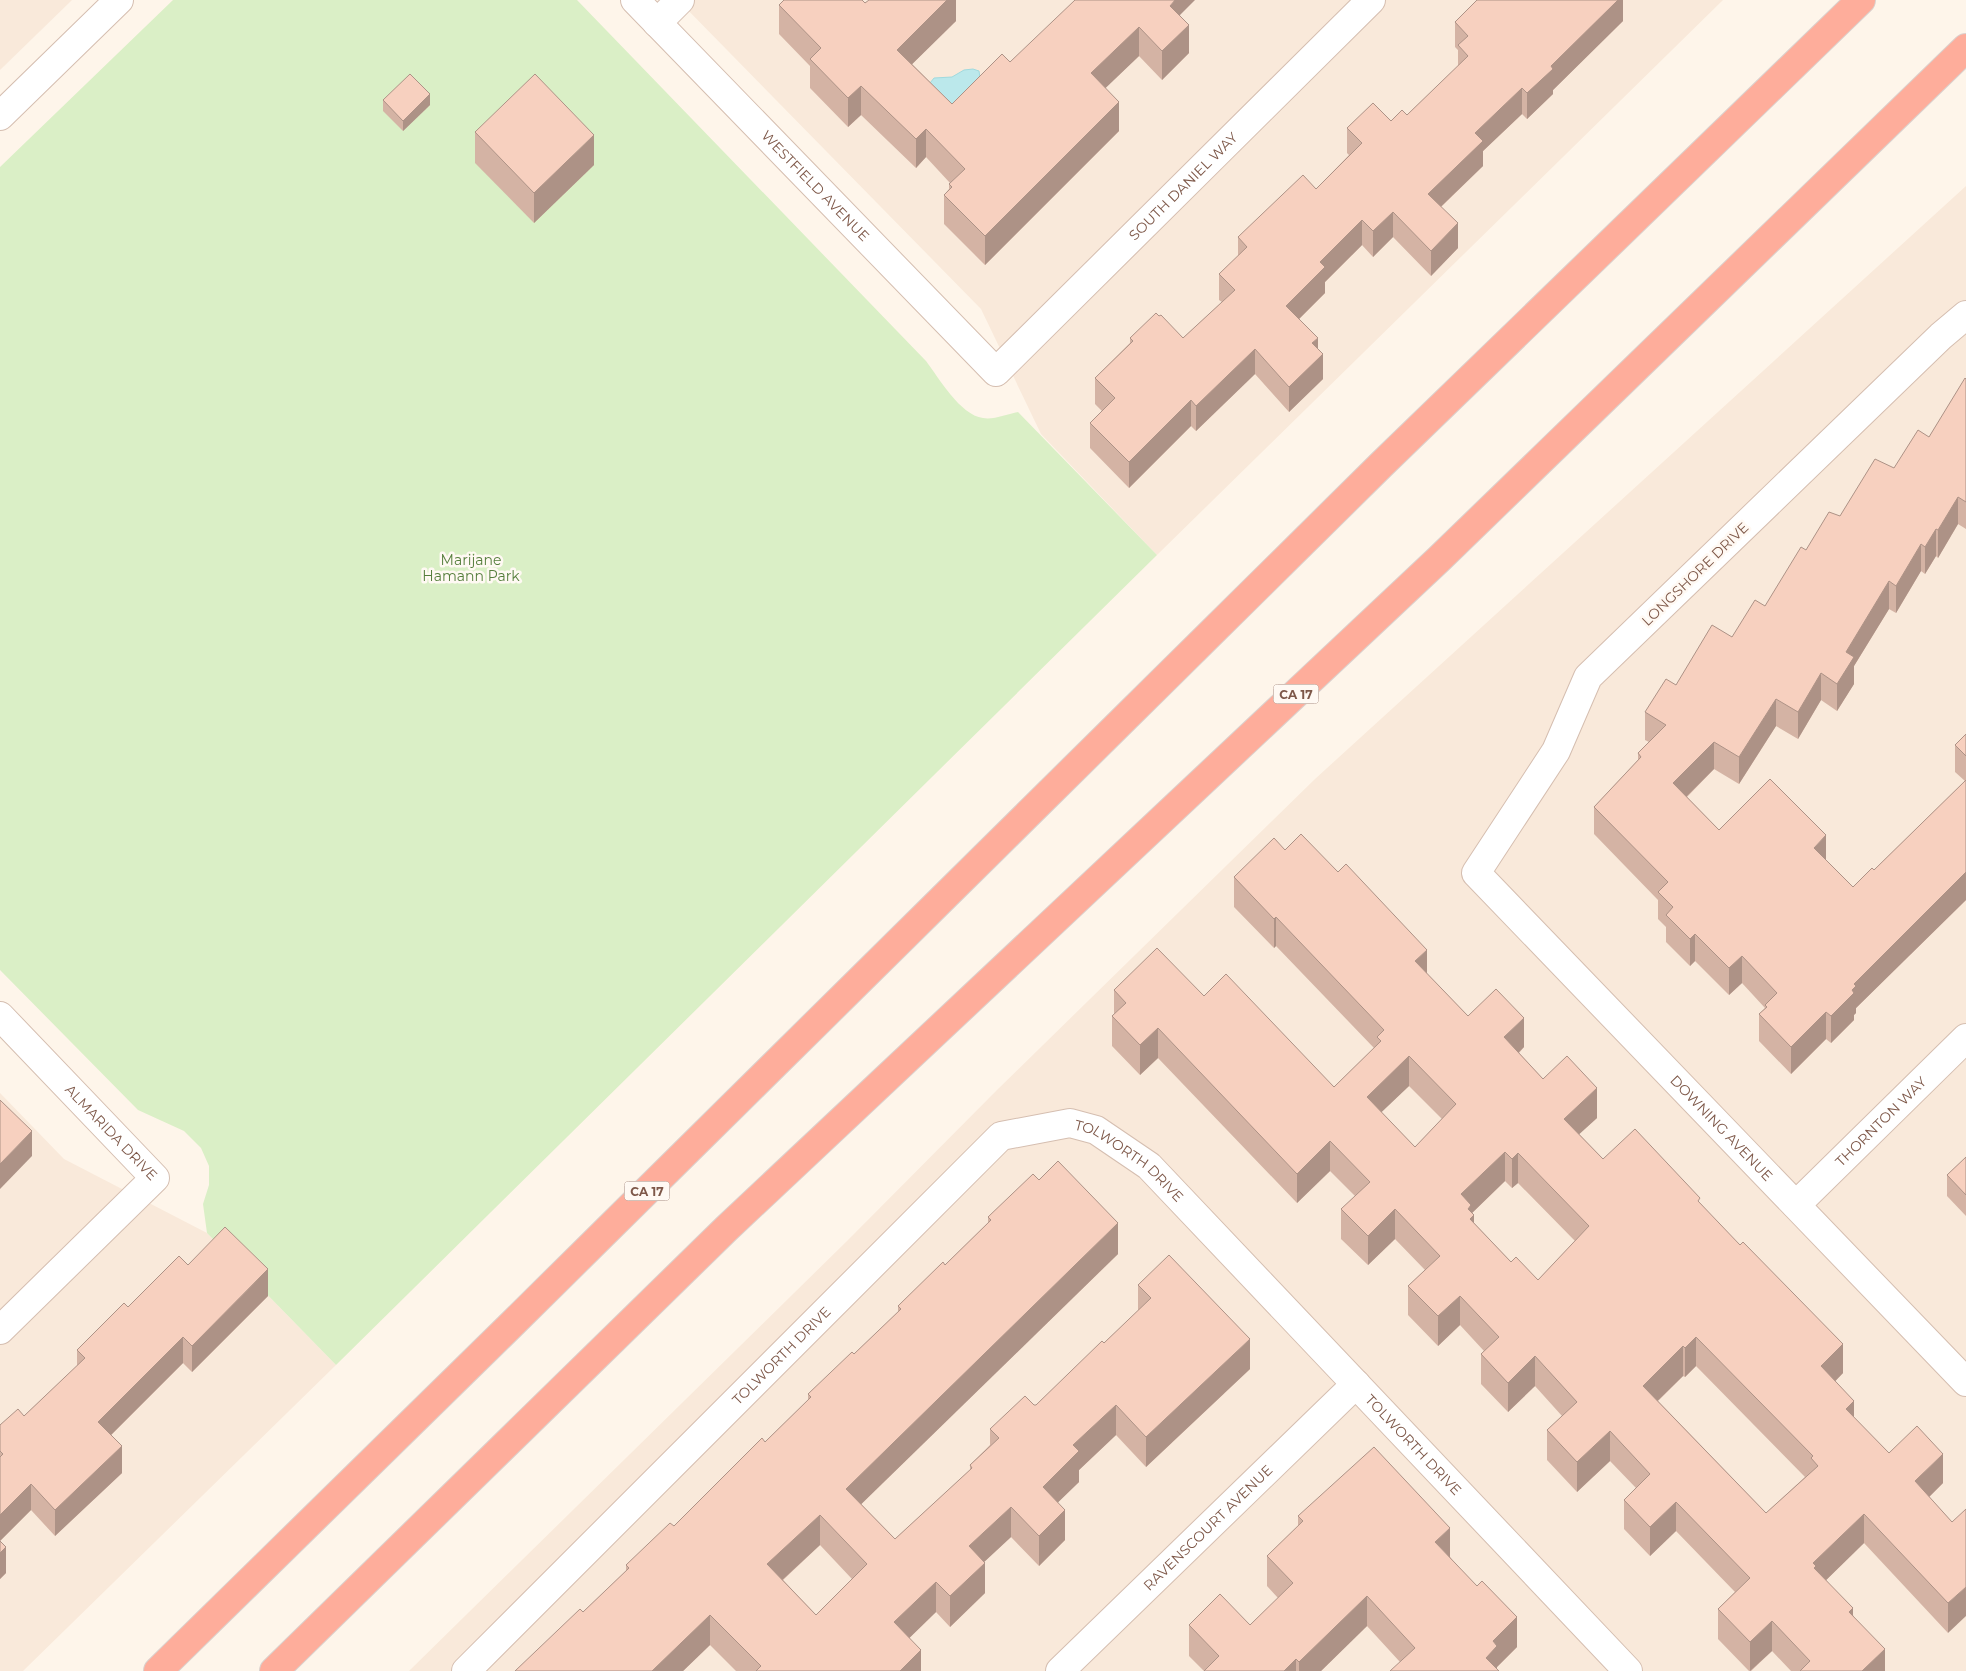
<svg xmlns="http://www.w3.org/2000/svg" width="1966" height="1671" viewBox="0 0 1966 1671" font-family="Montserrat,sans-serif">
  <rect width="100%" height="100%" fill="#fef5ea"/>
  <!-- residential -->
  <g fill="#f9e9da">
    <polygon points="0,0 72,0 0,70"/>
    <polygon points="678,0 1723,0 1157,555 1041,434 981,309"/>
    <polygon points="1966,186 1966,1671 409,1671 847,1241 997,1090 1315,779"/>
    <polygon points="0,1093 64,1159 207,1233 336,1365 23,1671 0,1671"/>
  </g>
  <!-- green -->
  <path fill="#daefc6" d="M173,0H577L926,361C939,378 960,415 983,418C993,420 1008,414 1018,412L1157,555L336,1365L207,1233L203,1204L209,1185V1166L201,1148L184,1131L138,1110L0,970V167Z"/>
  <!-- water -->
  <polygon fill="#bbe8eb" stroke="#a0dade" points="973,69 979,71 980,78 957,110 930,83 934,78 952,77 964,70"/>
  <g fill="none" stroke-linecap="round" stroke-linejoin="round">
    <defs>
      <g id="street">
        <path id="s1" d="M635,0L996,372L1371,0"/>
        <polyline points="657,23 680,0"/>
        <polyline points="0,116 119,0"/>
        <path id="s2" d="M1966,315L1941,336L1588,677L1556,751L1476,873L1966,1382"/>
        <path id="s3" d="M0,1016L155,1178L0,1330"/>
        <path id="s4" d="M1796,1205L1966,1038"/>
        <path id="s5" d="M466,1671L1001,1136L1070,1123L1096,1130L1149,1166L1628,1671"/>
        <path id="s6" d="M1060,1671L1356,1384"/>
      </g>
      <g id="highway">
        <polyline points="158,1671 509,1327 1382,464 1861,0"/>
        <polyline points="274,1671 726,1229 1439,559 1966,48"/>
      </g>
    </defs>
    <!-- street casing -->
    <use href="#street" stroke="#d5beb0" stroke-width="30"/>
    <!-- highway casing -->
    <use href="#highway" stroke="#dbd0cc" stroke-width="30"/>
    <!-- street -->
    <use href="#street" stroke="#fff" stroke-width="28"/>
    <!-- highway -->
    <use href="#highway" stroke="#fead9b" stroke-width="28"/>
  </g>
  <!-- wall -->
  <g fill="#d4b3a4" fill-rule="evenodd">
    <polygon points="956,0 956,21 912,64 952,104 1010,62 1180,15 1189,53 1162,80 1139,56 1105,88 1119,131 985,265 944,224 944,195 949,189 949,184 950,183 926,157 916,168 861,115 848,127 810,88 810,66 779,34 779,5"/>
    <polygon points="1623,0 1623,21 1553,90 1553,94 1527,119 1522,114 1483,151 1483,166 1441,207 1458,248 1431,276 1393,237 1373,257 1362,245 1325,282 1325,293 1299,319 1318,349 1323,379 1289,412 1255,374 1196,431 1191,426 1129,488 1090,448 1090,423 1102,411 1095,404 1095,378 1130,343 1130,338 1183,338 1222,302 1219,300 1219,274 1238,256 1238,237 1316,189 1349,155 1347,153 1347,128 1391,121 1407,115 1458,66 1458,50 1455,47 1455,22"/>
    <polygon points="383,100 430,105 403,131 383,111"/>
    <polygon points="475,132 594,165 534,223 475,163"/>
    <polygon points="1966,379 1966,529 1958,524 1938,558 1936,556 1925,574 1921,571 1896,613 1889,609 1854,666 1854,684 1837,711 1821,700 1798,739 1776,726 1739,784 1714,769 1687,797 1719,830 1826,861 1853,887 1874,870 1965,781 1955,772 1955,745 1966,734 1966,900 1856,1008 1856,1013 1854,1015 1854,1020 1831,1043 1826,1039 1791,1074 1759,1041 1759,1014 1765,1008 1742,983 1729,995 1695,961 1690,966 1666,942 1666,927 1658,919 1658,900 1594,834 1594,807 1638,760 1638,753 1649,742 1645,740 1645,712 1676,685 1732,637 1765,606 1806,550 1840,516 1929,437"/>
    <path d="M1285,850L1427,974L1468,1016L1524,1047L1519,1053L1543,1079L1597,1118L1579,1134L1603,1159L1700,1203L1843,1373L1835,1381L1854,1418L1889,1453L1943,1483L1929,1497L1952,1522L1948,1633L1864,1543L1826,1580L1853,1615L1885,1671H1791L1772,1651L1751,1671H1749L1718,1639V1609L1735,1592L1676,1531L1650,1556L1624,1529V1500L1636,1488L1610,1461L1577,1492L1547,1460V1430L1562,1416L1535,1386L1508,1412L1481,1384V1354L1484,1351L1460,1325L1438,1346L1408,1315V1286L1425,1270L1395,1239L1368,1265L1341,1239V1209L1355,1196L1330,1171L1297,1203L1158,1058L1140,1075L1112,1046V1016L1114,1014V990L1204,996L1334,1087L1374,1048L1276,946L1274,948L1234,907V877ZM1409,1086L1442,1119L1415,1147L1381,1112ZM1505,1181L1512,1188L1518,1183L1575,1241L1538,1280L1511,1262L1474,1223L1472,1213ZM1696,1366L1805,1477L1766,1513L1658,1401L1683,1376L1685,1377Z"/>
    <polygon points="1966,1157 1966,1216 1947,1196 1947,1175"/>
    <path d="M1039,1180L1118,1254L861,1504L895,1539L970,1470V1465L990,1445V1429L1034,1405H1036L1104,1343L1138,1311V1285L1250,1369L1146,1467L1116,1435L1079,1470V1482L1058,1502L1065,1540L1039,1566L1011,1537L984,1562L985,1593L950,1627L936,1612L909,1638L921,1671H736L710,1645L683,1671H515L583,1612L626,1571V1565L674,1526L765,1442L808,1400V1394L854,1354L898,1312V1306L945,1265L988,1223V1217ZM820,1545L852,1579L816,1615L783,1580Z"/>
    <polygon points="268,1296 192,1372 183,1363 111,1435 122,1473 55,1536 31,1510 0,1541 6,1573 0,1579 0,1425 24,1416 77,1366 77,1350 128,1307"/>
    <polygon points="1298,1516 1450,1557 1517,1647 1497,1667 1400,1662 1367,1626 1321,1671 1204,1671 1189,1656 1189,1625 1250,1625 1278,1598 1267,1586 1267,1556 1298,1526"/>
  </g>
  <!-- shaded-wall -->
  <g fill="#ad9286">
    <polygon points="943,0 956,0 956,21 897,79 897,50"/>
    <polygon points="1175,0 1195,0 1179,16 1170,6"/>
    <polygon points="1612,0 1623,0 1623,21 1553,90 1553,94 1527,119 1527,93 1551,66"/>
    <polygon points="1189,25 1189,53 1162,80 1162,51"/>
    <polygon points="1139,27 1139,56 1091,102 1091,73"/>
    <polygon points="861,86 861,115 848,127 848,98"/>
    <polygon points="1522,88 1522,114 1483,151 1483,166 1428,219 1428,194 1475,133"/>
    <polygon points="430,94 430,105 403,131 403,121"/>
    <polygon points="1119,102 1119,131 985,265 985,236"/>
    <polygon points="926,129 926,157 916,168 916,139"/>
    <polygon points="594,135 594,165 534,223 534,193"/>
    <polygon points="1393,212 1393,237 1373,257 1373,231"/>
    <polygon points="1362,220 1362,245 1325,282 1325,293 1286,332 1286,306 1320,262"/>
    <polygon points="1458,223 1458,248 1431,276 1431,251"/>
    <polygon points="1318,338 1318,359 1323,354 1323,379 1289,412 1289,387 1312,343"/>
    <polygon points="1255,349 1255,374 1196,431 1196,406"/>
    <polygon points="1191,400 1191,426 1129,488 1129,462"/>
    <polygon points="1958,497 1958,524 1938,558 1938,530"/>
    <polygon points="1936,529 1936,556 1925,574 1925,547"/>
    <polygon points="1921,544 1921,571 1896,613 1896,586"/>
    <polygon points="1889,581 1889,609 1854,666 1854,684 1837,711 1837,684 1846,652"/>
    <polygon points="1821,673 1821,700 1798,739 1798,712"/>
    <polygon points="1776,699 1776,726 1739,784 1739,757"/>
    <polygon points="1714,742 1714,769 1673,810 1673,783"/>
    <polygon points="1826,835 1826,862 1814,848"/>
    <polygon points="1966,872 1966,900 1856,1008 1856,1013 1854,1015 1854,1020 1831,1043 1831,1016 1852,990 1854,984"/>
    <polygon points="1276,917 1276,946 1274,948 1274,919"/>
    <polygon points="1695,934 1695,961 1690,966 1690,939"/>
    <polygon points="1427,950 1427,979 1415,961"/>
    <polygon points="1742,956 1742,983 1729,995 1729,968"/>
    <polygon points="1826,1012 1826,1039 1791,1074 1791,1047"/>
    <polygon points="1524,1018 1524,1047 1504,1067 1504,1037"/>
    <polygon points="1158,1028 1158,1058 1140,1075 1140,1045"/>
    <polygon points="1409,1056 1409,1086 1367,1126 1367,1097"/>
    <polygon points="1597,1088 1597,1118 1564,1148 1564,1119"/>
    <polygon points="32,1131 32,1156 0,1189 0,1164"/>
    <polygon points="1330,1141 1330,1171 1297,1203 1297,1174"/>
    <polygon points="1505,1152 1505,1181 1471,1214 1474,1215 1474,1245 1461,1194"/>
    <polygon points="1518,1153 1518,1183 1512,1188 1512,1159"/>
    <polygon points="1395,1209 1395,1239 1368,1265 1368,1236"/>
    <polygon points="1118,1223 1118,1254 846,1519 846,1489"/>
    <polygon points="268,1269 268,1296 192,1372 192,1346"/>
    <polygon points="1460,1296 1460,1325 1438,1346 1438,1316"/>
    <polygon points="183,1337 183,1363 98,1448 98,1422"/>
    <polygon points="1696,1337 1696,1366 1685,1377 1685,1348"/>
    <polygon points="1250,1339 1250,1369 1146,1467 1146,1437"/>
    <polygon points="1843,1344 1843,1373 1821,1396 1821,1366"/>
    <polygon points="1683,1346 1683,1376 1643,1415 1643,1386"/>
    <polygon points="1535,1356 1535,1386 1508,1412 1508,1383"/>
    <polygon points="1854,1401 1854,1430 1846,1409"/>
    <polygon points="1116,1405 1116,1435 1079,1470 1079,1482 1043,1517 1043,1487 1073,1445"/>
    <polygon points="1610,1431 1610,1461 1577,1492 1577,1462"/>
    <polygon points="122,1446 122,1473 55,1536 55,1510"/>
    <polygon points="1943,1454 1943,1483 1915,1511 1915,1481"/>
    <polygon points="31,1484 31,1510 0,1541 0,1515"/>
    <polygon points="1676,1502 1676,1531 1650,1556 1650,1527"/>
    <polygon points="1011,1507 1011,1537 969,1576 969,1546"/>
    <polygon points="1065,1510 1065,1540 1039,1566 1039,1536"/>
    <polygon points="1864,1514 1864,1543 1816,1590 1813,1563"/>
    <polygon points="820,1515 820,1545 767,1594 767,1564"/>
    <polygon points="1450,1528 1450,1558 1435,1542"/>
    <polygon points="6,1547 6,1573 0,1579 0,1553"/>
    <polygon points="985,1563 985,1593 950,1627 950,1596"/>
    <polygon points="936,1582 936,1612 894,1653 894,1622"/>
    <polygon points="1966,1587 1966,1616 1948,1633 1948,1603"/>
    <polygon points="1367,1596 1367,1626 1321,1671 1299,1671 1299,1662"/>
    <polygon points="1853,1608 1853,1638 1849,1612"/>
    <polygon points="710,1615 710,1645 683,1671 652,1671"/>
    <polygon points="1517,1617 1517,1647 1497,1667 1497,1671 1486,1658 1493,1641"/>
    <polygon points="1772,1621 1772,1651 1750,1671 1750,1642"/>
    <polygon points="1885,1649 1885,1671 1862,1671"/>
    <polygon points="921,1650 921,1671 900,1671"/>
    <polygon points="1296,1659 1296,1671 1284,1671"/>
  </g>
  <!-- building -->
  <g fill="#f7d0bf" stroke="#ad9286" fill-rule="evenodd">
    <polygon points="784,0 862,0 865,3 869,0 947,0 897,50 952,104 1002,54 1010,62 1075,0 1175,0 1170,6 1189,25 1162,51 1139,27 1091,73 1119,102 985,236 944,195 952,187 949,184 965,169 926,129 916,139 861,86 848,98 810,59 821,48 779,5"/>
    <polygon points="1477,0 1618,0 1551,66 1553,69 1527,93 1522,88 1475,133 1483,141 1428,194 1458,223 1431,251 1393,212 1373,231 1362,220 1320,262 1325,267 1286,306 1318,338 1312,343 1323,354 1289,387 1255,349 1196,406 1191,400 1129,462 1090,423 1115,398 1095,378 1133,341 1130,338 1156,313 1159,316 1161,315 1183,338 1235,290 1219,274 1247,247 1238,237 1303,175 1316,189 1362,143 1347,128 1373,103 1391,121 1402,110 1407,115 1468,56 1458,45 1468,36 1455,22"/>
    <polygon points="410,74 430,94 403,121 383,100"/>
    <polygon points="535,74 594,135 534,193 475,132"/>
    <polygon points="1965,378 1966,379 1966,502 1958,497 1938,530 1936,529 1925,547 1921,544 1896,586 1889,581 1846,652 1854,657 1837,684 1821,673 1798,712 1776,699 1739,757 1714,742 1673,783 1719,830 1770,779 1826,835 1814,848 1853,887 1872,868 1874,870 1966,780 1966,872 1854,984 1856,986 1852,990 1854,993 1831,1016 1826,1012 1791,1047 1759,1014 1767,1007 1765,1005 1777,993 1742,956 1729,968 1695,934 1690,939 1666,915 1673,907 1658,892 1668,882 1594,807 1641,757 1638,753 1666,725 1645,712 1666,679 1676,685 1712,625 1732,637 1755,600 1765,606 1801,547 1806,550 1829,512 1840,516 1875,459 1894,468 1918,430 1929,437"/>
    <polygon points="1966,734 1966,756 1955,745"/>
    <path d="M1301,834L1338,872L1346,864L1427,950L1415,961L1468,1016L1496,989L1524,1018L1504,1037L1543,1079L1567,1056L1597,1088L1564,1119L1603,1159L1635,1129L1700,1198L1698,1201L1740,1245L1743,1242L1843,1344L1821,1366L1854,1401L1846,1409L1889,1453L1917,1426L1943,1454L1915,1481L1952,1522L1966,1509V1587L1948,1603L1864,1514L1813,1563L1816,1566L1814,1568L1853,1608L1849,1612L1885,1649L1862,1671H1800L1810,1661L1772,1621L1750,1642L1718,1609L1750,1578L1676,1502L1650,1527L1624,1500L1650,1474L1610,1431L1577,1462L1547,1430L1577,1402L1535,1356L1508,1383L1481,1354L1499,1337L1460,1296L1438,1316L1408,1286L1440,1256L1395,1209L1368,1236L1341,1209L1370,1182L1330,1141L1297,1174L1158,1028L1140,1045L1112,1016L1126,1003L1114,990L1157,948L1204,996L1226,974L1334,1087L1381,1041L1377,1037L1384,1030L1276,917L1274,919L1234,877L1274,838L1285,850ZM1409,1056L1456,1104L1415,1147L1367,1097ZM1505,1152L1512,1159L1518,1153L1589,1226L1538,1280L1516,1257L1511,1262L1470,1219L1474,1215L1468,1209L1471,1205L1461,1194ZM1696,1337L1813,1456L1811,1458L1818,1466L1766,1513L1643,1386L1683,1346L1685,1348Z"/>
    <polygon points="0,1100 32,1131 0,1164"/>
    <polygon points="1966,1157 1966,1195 1947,1175"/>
    <path d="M1058,1161L1118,1223L846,1489L895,1539L972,1468L970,1465L999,1438L990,1429L1025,1396L1034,1405H1036L1102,1341L1104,1343L1151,1298L1138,1285L1169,1255L1250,1339L1146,1437L1116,1405L1073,1445L1079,1451L1043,1487L1065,1510L1039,1536L1011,1507L969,1546L985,1563L950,1596L936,1582L894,1622L921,1650L900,1671H756L761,1666L710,1615L652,1671H515L580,1609L583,1612L629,1568L626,1565L670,1523L674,1526L762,1438L765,1442L811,1397L808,1394L852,1352L854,1354L901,1309L898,1306L943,1262L945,1265L991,1220L988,1217L1033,1174L1039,1180ZM820,1515L867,1564L816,1615L767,1564Z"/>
    <polygon points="225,1227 268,1269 192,1346 183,1337 98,1422 122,1446 55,1510 31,1484 0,1515 0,1457 3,1454 0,1451 0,1425 18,1409 24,1416 85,1358 77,1350 124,1303 128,1307 179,1256 188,1265"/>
    <polygon points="1374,1447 1450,1528 1435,1542 1477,1586 1482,1581 1517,1617 1493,1641 1497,1646 1486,1658 1499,1671 1390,1671 1415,1648 1367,1596 1299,1662 1296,1659 1284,1671 1204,1671 1219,1656 1189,1625 1220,1594 1250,1625 1293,1583 1267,1556 1303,1521 1298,1516"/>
    <polygon points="0,1541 6,1547 0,1553"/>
  </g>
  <g text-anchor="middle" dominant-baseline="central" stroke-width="5" stroke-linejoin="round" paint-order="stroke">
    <!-- shield labels -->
    <g fill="#fff9f3" stroke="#a5887c" stroke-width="1">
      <rect x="1273.5" y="684.5" width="45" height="19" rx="4"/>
      <rect x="624.5" y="1181.5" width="45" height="19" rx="4"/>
    </g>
    <g font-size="12" font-weight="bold" fill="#7e5849">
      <text x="1296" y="694">CA 17</text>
      <text x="647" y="1191">CA 17</text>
    </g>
    <!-- street labels -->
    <g font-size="14" fill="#7e5849" stroke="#fff9f3">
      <text stroke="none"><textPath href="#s1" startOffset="259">WESTFIELD AVENUE</textPath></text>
      <text stroke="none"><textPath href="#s1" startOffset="782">SOUTH DANIEL WAY</textPath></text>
      <text transform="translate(1695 574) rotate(-44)">LONGSHORE DRIVE</text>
      <text stroke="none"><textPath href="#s4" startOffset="119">THORNTON WAY</textPath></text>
      <text stroke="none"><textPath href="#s2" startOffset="1104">DOWNING AVENUE</textPath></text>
      <text stroke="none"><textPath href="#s3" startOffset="161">ALMARIDA DRIVE</textPath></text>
      <text stroke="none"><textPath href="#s5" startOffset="898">TOLWORTH DRIVE</textPath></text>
      <text stroke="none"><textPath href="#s5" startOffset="446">TOLWORTH DRIVE</textPath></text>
      <text stroke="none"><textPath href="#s5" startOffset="1302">TOLWORTH DRIVE</textPath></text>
      <text stroke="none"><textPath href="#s6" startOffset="206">RAVENSCOURT AVENUE</textPath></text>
    </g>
    <!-- park labels -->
    <g font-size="14" fill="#557e3c" stroke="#fff9f3">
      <text x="471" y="560">Marijane<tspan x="471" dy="16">Hamann Park</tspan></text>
    </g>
  </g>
</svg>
